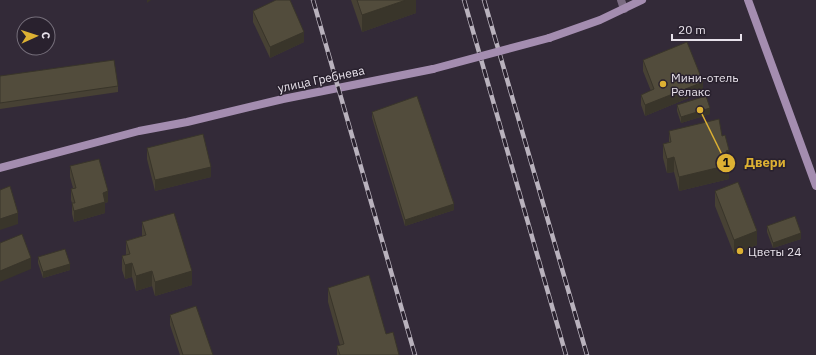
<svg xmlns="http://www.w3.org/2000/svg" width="816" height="355" viewBox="0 0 816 355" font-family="'IBM Plex Sans',sans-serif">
  <rect width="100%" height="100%" fill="#332a38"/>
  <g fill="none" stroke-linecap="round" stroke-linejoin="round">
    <!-- street -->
    <polyline stroke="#7a6b81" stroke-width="8" points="621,0 624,9"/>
    <!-- secondary -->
    <g stroke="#a48db0" stroke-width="8">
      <polyline points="748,0 816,186"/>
      <polyline points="549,38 600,20 642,0"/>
      <polyline points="0,168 139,131 187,122 283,99 433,69"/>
    </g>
    <defs>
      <g id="rail">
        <polyline points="313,0 415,355"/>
        <polyline points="464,0 566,355"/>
        <polyline points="484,0 587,355"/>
      </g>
    </defs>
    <!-- rail casing -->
    <use href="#rail" stroke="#b9b2bd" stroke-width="4.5"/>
    <!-- rail -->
    <use href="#rail" stroke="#29212e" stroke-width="3" stroke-dasharray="9" stroke-linecap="butt"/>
    <!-- secondary-bridge -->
    <polyline stroke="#a48db0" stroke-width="8" points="433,69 549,38"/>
  </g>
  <!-- wall -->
  <g fill="#474134">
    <polygon points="351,0 416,0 416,13 362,32"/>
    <polygon points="253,11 304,42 270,58 253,22"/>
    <polygon points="643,60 703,92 645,116 641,105 641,95 651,91 643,71"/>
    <polygon points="0,76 118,86 118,92 0,109"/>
    <polygon points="677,105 710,114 681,123 677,111"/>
    <polygon points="372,112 454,210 405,226 372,118"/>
    <polygon points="669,131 722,136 729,150 729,179 679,191 674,172 667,173 663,158 663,144 669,142"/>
    <polygon points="147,148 211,177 155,191 147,159"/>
    <polygon points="70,166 108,202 105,203 105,213 74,222 72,214 72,203 71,200 71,189 73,188 70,177"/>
    <polygon points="715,191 757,245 734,254 715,206"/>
    <polygon points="142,222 192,285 155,296 152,286 136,291 132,277 125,279 122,270 122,256 126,255 126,241 142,236"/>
    <polygon points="767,226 801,239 773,248 767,232"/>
    <polygon points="38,257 70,270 43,278 38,263"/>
    <polygon points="328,288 386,334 399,355 337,355 337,346 340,345 328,302"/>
    <polygon points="170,315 213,355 180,355 170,325"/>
  </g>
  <!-- shaded-wall -->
  <g fill="#39352a">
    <polygon points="147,0 151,0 147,3"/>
    <polygon points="406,0 416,0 416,13 362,32 362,15"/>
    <polygon points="304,32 304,42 270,58 270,47"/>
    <polygon points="703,82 703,92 645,116 645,105"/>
    <polygon points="710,108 710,114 681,123 681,117"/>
    <polygon points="729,150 729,164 726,151"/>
    <polygon points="674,157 674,172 667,173 667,159"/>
    <polygon points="729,165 729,179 679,191 679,177"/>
    <polygon points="211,167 211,177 155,191 155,180"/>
    <polygon points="108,191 108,202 105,203 105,213 74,222 74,211 103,193"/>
    <polygon points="454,204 454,210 405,226 405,220"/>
    <polygon points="18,213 18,224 0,230 0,219"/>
    <polygon points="757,231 757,245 734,254 734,240"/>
    <polygon points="801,233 801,239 773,248 773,243"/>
    <polygon points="31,258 31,269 0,282 0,271"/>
    <polygon points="132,263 132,277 125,279 125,265"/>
    <polygon points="70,264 70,270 43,278 43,272"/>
    <polygon points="152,271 152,286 136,291 136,276"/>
    <polygon points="192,271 192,285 155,296 155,282"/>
  </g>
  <!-- building -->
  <g fill="#524c3c" stroke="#39352a">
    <polygon points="276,0 290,0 304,32 270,47 253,11"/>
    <polygon points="357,0 406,0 362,15"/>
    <polygon points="687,42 703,82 645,105 641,95 654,89 643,60"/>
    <polygon points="114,60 118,86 0,103 0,76"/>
    <polygon points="417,96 454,204 405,220 372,112"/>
    <polygon points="706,96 710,108 681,117 677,105"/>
    <polygon points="719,119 722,136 725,135 729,150 726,151 729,165 679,177 674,157 667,159 663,144 671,142 669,131"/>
    <polygon points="203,134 211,167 155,180 147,148"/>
    <polygon points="99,159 108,191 103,193 105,202 74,211 72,203 75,203 71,189 76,188 70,166"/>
    <polygon points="738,182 757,231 734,240 715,191"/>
    <polygon points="10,186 18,213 0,219 0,190"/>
    <polygon points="174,213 192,271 155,282 152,271 136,276 132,263 125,265 122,256 130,254 126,241 146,235 142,222"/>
    <polygon points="795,216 801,233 773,243 767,226"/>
    <polygon points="22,234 31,258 0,271 0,243"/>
    <polygon points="65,249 70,264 43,272 38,257"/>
    <polygon points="369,275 386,334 393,332 399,355 340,355 337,346 344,344 328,288"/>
    <polygon points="196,306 213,355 183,355 170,315"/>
  </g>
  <!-- markers -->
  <g fill="#ddb133" stroke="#29212e" stroke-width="1.5">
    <circle cx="663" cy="84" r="4"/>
    <circle cx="740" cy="251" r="4"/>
  </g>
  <g text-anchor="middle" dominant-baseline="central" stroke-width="3" stroke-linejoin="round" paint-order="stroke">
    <!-- poi labels -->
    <g font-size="12" fill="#e8e2eb" stroke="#29212e" text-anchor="start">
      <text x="671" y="77">Мини-отель<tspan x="671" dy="14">Релакс</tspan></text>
      <text x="748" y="251">Цветы 24</text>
    </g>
    <!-- street labels -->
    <g font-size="12" fill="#e8e2eb" stroke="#29212e">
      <text transform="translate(321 79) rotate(-12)">улица Гребнева</text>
    </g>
  </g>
  <!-- callouts -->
  <path fill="none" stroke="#ddb133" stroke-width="1.5" d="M700 110L726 163"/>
  <g fill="#ddb133" stroke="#29212e" stroke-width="1.5">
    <circle cx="700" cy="110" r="4"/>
    <circle cx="726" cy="163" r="10"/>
  </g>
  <g font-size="12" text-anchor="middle" font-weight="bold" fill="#111">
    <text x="726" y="167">1</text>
  </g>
  <g font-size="13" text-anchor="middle" font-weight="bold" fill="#ddb133" stroke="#29212e" stroke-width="3" stroke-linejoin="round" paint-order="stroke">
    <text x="765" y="167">Двери</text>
  </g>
  <!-- north arrow -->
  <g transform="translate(36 36) rotate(87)"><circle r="19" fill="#29212e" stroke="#756e7a"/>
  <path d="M0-3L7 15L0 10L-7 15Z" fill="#ddb133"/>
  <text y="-6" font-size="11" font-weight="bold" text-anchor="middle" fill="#e8e2eb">С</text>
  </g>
  <!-- scale -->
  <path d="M672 34v6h69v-6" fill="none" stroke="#e8e2eb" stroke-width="2"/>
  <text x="678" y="34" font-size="12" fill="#e8e2eb" stroke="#29212e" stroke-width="3" paint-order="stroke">20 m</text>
</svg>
